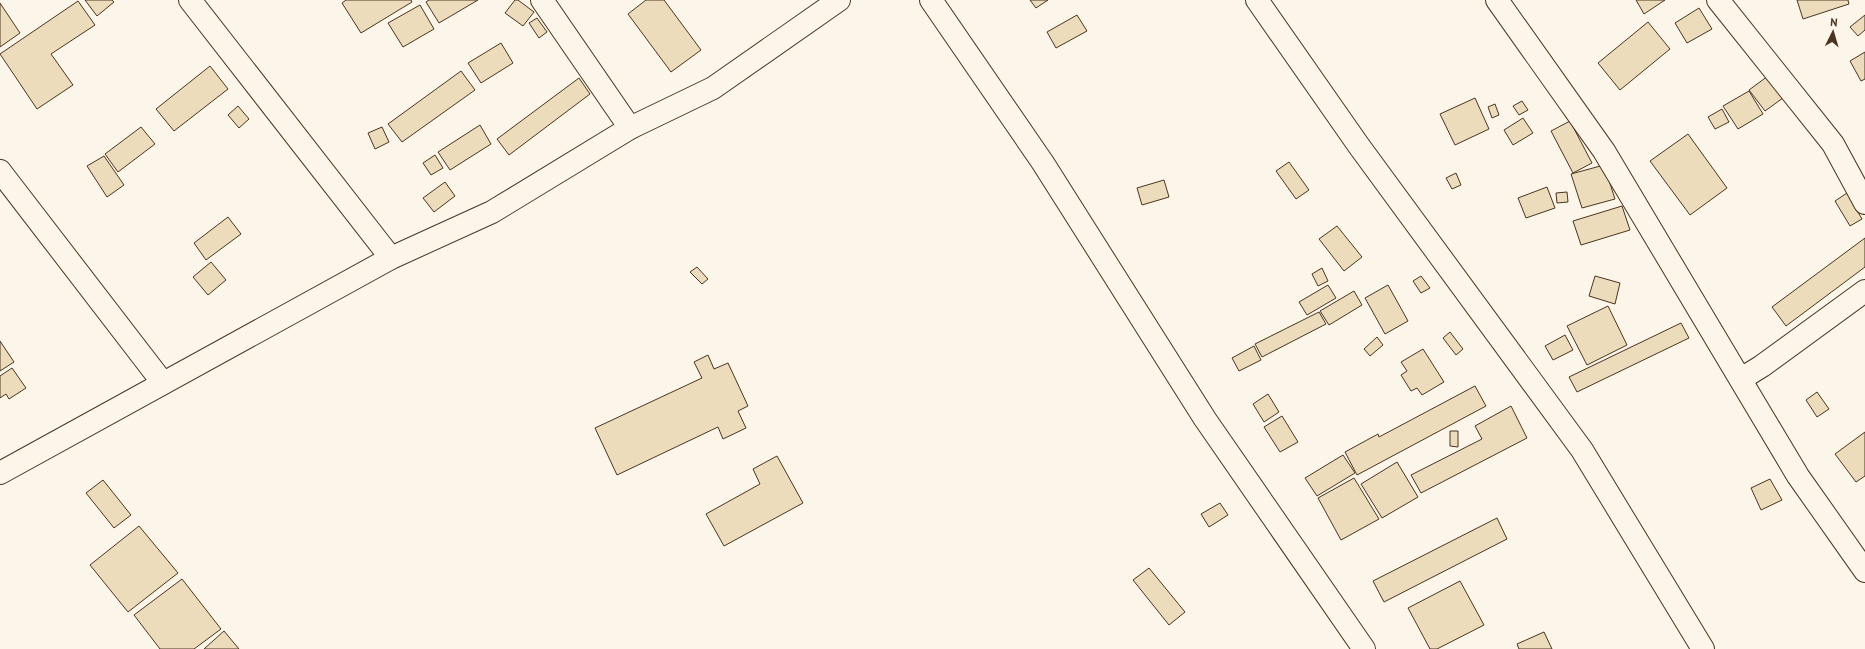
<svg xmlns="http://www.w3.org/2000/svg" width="1865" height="649" viewBox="0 0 1865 649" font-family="'PT Sans',sans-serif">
  <rect width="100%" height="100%" fill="#fbf6e9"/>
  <!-- building -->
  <g fill="#ecdcbc" stroke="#4a3520">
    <polygon points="85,0 112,0 114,2 97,16"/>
    <polygon points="346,0 411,0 412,2 361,33 342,3"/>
    <polygon points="429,0 478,0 439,23 426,2"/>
    <polygon points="515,0 518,0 534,12 523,26 505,13"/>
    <polygon points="646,0 664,0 701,50 671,72 628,14"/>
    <polygon points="1030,0 1048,0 1036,8"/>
    <polygon points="1636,0 1665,0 1644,14"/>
    <polygon points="1797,0 1848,0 1849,4 1803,19"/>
    <polygon points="78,1 95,25 51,54 73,85 37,109 0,54"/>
    <polygon points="0,3 20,33 0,47"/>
    <polygon points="420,5 434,29 403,47 388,23"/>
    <polygon points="1699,8 1712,29 1687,43 1675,23"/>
    <polygon points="1077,15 1087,31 1056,48 1047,32"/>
    <polygon points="1865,15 1865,30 1858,36 1850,27"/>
    <polygon points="537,18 547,32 539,38 529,23"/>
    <polygon points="1648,22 1670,49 1620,90 1598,63"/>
    <polygon points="501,43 513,63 481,83 468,63"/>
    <polygon points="1865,52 1865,79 1861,81 1850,61"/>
    <polygon points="210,66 228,89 174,131 156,109"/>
    <polygon points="461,71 475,90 402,142 388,124"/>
    <polygon points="1768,76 1783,98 1765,111 1749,90"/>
    <polygon points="579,78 590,94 509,155 497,139"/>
    <polygon points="1749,91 1763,114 1738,129 1723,106"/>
    <polygon points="1475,98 1489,129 1455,145 1440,114"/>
    <polygon points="1522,101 1528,110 1519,115 1513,106"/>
    <polygon points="1495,104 1499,115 1492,118 1488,107"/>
    <polygon points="238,106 249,119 239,128 228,115"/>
    <polygon points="1722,109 1729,122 1715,129 1708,117"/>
    <polygon points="1523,118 1533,133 1513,145 1504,130"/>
    <polygon points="1570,121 1592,163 1573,173 1551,131"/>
    <polygon points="480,125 491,144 450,170 438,152"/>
    <polygon points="141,127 155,144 118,172 105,154"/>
    <polygon points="382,127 389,142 375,149 368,133"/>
    <polygon points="1688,134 1727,188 1690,215 1650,161"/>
    <polygon points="435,155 443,168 431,175 423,163"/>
    <polygon points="104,156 124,185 107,197 87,166"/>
    <polygon points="1289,162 1309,190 1296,199 1276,171"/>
    <polygon points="1604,165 1615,199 1582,208 1571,174"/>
    <polygon points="1456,173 1461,185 1452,189 1446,178"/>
    <polygon points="1164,180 1169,197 1142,205 1137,188"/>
    <polygon points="445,182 455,196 434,212 423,198"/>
    <polygon points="1547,187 1555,208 1526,218 1518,198"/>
    <polygon points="1567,192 1568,202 1557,203 1556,193"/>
    <polygon points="1847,193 1862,219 1850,226 1835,201"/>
    <polygon points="1622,206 1630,230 1581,245 1573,221"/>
    <polygon points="228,217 241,234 206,260 194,243"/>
    <polygon points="1337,226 1362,257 1344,271 1319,239"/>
    <polygon points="1865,238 1865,267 1786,326 1772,307"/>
    <polygon points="211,262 226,280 208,295 193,277"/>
    <polygon points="697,267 708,279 702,284 690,272"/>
    <polygon points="1322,268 1328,281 1318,286 1312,274"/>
    <polygon points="1421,276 1430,288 1421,293 1413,281"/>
    <polygon points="1595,276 1620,283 1615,304 1589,296"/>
    <polygon points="1328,285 1336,298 1307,315 1299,302"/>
    <polygon points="1388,285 1408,321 1385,334 1365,298"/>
    <polygon points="1354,291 1362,305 1329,325 1320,311"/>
    <polygon points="1608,306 1627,345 1587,365 1567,326"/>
    <polygon points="1319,312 1326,324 1262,357 1255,344"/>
    <polygon points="1681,323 1689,338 1577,392 1569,377"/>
    <polygon points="1450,332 1463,349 1456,355 1443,338"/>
    <polygon points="1565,335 1573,350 1553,360 1545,346"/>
    <polygon points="1377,337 1383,345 1370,356 1364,349"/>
    <polygon points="0,341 14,362 0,371"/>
    <polygon points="1254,346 1261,360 1239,371 1232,358"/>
    <polygon points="1423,349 1444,382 1422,395 1417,388 1411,391 1401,375 1407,371 1401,362"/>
    <polygon points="708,355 714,369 728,363 748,406 738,411 746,428 723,439 718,427 617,475 595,428 702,378 694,362"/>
    <polygon points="12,368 26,388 9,399 6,394 0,398 0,376"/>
    <polygon points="1475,386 1486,406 1357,475 1345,452 1378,434 1379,437"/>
    <polygon points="1817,392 1829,409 1817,417 1806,400"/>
    <polygon points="1268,394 1279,412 1264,422 1253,404"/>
    <polygon points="1511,406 1527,438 1421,493 1411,475 1482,439 1475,426"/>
    <polygon points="1282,416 1298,442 1280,452 1264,427"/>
    <polygon points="1450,431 1458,431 1458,447 1450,446"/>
    <polygon points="1865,432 1865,476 1856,482 1835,454"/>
    <polygon points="1343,455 1355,473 1317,496 1305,478"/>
    <polygon points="777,456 803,503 724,546 706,514 760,484 753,469"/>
    <polygon points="1397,462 1418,497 1382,518 1361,484"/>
    <polygon points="1354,478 1379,519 1341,540 1318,498"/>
    <polygon points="1770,479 1782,500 1761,510 1751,488"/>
    <polygon points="103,480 131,515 114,528 86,493"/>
    <polygon points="1220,503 1228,515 1209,527 1201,514"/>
    <polygon points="1497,518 1507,539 1384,602 1373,581"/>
    <polygon points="139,526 178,573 128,612 90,565"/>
    <polygon points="1149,568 1185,612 1169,625 1133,580"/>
    <polygon points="182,579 221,629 194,649 160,649 134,615"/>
    <polygon points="1460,581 1484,625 1437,649 1430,649 1408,608"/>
    <polygon points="224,631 239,649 204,649"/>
    <polygon points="1544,632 1552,649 1519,649 1517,644"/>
  </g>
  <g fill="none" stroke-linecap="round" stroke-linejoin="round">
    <defs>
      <g id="minor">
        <polyline points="190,0 391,258"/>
        <polyline points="542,0 630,128"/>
        <polyline points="931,0 1043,163 1205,419 1364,649"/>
        <polyline points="1257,0 1359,146 1582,450 1703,649"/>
        <polyline points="1497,0 1604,151 1798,476 1865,571"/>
        <polyline points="1718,0 1833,144 1865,203"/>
        <polyline points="0,171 163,383"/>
        <polyline points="1741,379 1762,366 1865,291"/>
        <polyline points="0,473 391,258 492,212 630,128 713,88 839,0"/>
      </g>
    </defs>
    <!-- minor casing -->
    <use href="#minor" stroke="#4a3520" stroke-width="24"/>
    <!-- minor -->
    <use href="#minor" stroke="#fbf6e9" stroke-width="22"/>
  </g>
  <!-- north arrow -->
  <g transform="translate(1833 32) rotate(5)" stroke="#fbf6e9" stroke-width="3" paint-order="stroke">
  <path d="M0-3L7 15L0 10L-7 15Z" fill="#4a3520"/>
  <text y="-6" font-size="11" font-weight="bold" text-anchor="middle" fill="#4a3520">N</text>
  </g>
</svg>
